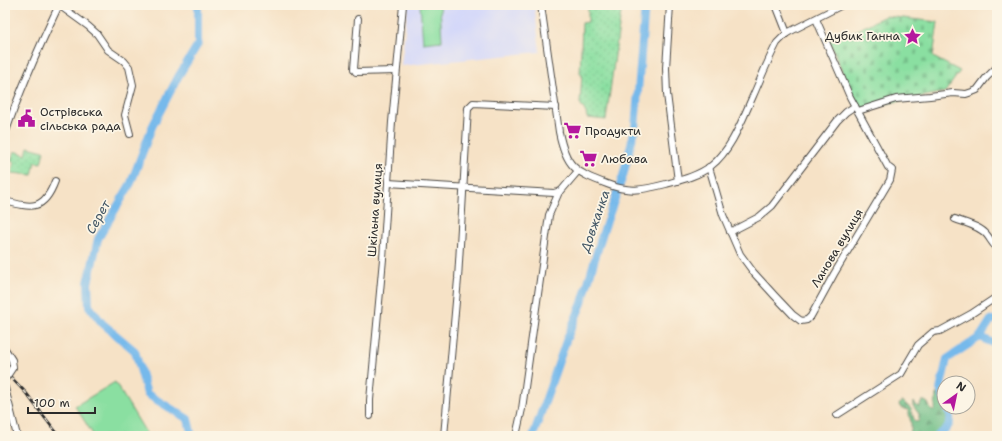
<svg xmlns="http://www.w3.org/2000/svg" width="1002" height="441" viewBox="0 0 1002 441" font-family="'Shantell Sans',sans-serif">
  <defs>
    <pattern id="forest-firs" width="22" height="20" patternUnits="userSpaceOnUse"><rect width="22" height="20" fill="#6fbe87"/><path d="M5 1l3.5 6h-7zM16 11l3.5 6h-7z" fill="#5b9b6f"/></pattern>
    <pattern id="cemetery-stones" width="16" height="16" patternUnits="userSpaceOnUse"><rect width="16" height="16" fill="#8adfa1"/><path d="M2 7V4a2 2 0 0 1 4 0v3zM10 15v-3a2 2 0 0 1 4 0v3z" fill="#77c08b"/></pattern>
    <pattern id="garden-dots" width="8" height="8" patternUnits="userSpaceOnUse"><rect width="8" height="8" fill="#8adfa1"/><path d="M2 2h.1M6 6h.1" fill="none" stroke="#77c08b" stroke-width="1.8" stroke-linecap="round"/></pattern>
  </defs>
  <rect width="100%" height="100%" fill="#fcf5e5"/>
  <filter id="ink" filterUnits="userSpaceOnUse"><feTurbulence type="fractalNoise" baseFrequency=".025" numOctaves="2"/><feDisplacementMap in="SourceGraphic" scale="8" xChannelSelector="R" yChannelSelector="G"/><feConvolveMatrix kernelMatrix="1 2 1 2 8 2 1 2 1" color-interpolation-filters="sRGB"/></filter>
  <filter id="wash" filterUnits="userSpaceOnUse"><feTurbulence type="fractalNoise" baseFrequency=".012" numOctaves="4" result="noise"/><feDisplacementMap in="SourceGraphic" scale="16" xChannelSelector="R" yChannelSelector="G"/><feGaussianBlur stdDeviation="0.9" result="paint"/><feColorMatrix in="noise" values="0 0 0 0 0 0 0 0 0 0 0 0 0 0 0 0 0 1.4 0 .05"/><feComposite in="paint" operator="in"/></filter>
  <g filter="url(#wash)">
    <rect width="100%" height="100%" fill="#f6e2c6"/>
    <!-- built -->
    <polygon fill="#d4d8f9" points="408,5 534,5 540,52 401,66"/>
    <!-- forest -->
    <path fill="url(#forest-firs)" stroke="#4d7459" d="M936,394H939L944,412L946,415L948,422L946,425L941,429L936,436H908C914,430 910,418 908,410L901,408L899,405L901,402H904L911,409L914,419L916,422L919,421V414L913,406L914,402L916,405L919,407L922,401H925L928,403L931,410L934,411L935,408Z"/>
    <!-- cemetery -->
    <polygon fill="url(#cemetery-stones)" stroke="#5a8566" points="885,16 938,22 933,57 960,71 945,92 859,109 857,107 829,40 857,30"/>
    <!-- park -->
    <g fill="#8adfa1" stroke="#5a8566">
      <polygon points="420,5 440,5 442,41 423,43"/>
      <polygon points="115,382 148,436 94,436 75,406"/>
    </g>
    <!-- garden -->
    <g fill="url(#garden-dots)" stroke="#5a8566">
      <polygon points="588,5 622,5 606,120 587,118 586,113 580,103 582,74 580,74 582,23 588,22"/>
      <polygon points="28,147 44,151 41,163 35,162 32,175 12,173 14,162 11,161 14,151 26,155"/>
    </g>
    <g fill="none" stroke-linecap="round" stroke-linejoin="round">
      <!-- river -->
      <g stroke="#76b9eb" stroke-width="8">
        <polyline points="980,337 991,320 997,320"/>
        <polyline points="944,399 940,390 947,359 980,337 993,343 997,344"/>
        <polyline points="192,436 188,419 147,394 135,351 102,323 89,306 88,283 98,239 131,183 152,127 178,77 198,44 198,5"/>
        <polyline points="533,436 567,338 582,303 602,235 623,176 635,128 645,5"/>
        <path d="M937,436C950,427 954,422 947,407"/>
      </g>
    </g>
  </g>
  <g filter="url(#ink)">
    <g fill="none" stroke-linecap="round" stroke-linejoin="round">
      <defs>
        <g id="minor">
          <polyline points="59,5 88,26 97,34 108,50 124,61 129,67 133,85 125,115 130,134"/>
          <path d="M541,5L559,132C566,167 575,172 607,184C629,193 643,190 666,184C681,180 698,176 711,166C732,149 742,120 753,96C761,78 768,60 777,43L787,33L842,5"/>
          <polyline points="670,5 666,68 667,94 678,181"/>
          <polyline points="776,5 787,33"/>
          <polyline points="358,19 354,69 356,72 396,71"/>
          <polyline points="858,111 896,99 930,96 953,93 966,94 972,92 977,90 986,78 997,67"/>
          <path d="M5,134C20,90 39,47 59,5"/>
          <polyline points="709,167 723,215 740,254 754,273 774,295 793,315 801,321 807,320 811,316 834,274 890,180 892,170 888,167 882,156 850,97 816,19"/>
          <polyline points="388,183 554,193 561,191 578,171"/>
          <path d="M5,201C32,208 44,211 55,181"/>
          <path d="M955,219C965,223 980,226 987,235C991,240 992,244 997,248"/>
          <polyline points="730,232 759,217 772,206 837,121 846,112 855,106"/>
          <polyline points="5,349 12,360 13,367"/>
          <polyline points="5,388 17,436"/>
          <polyline points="837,415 901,374 918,345 933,332 940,331 971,314 995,298 997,294"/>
          <polyline points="370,416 370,400 383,259 392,122 403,5"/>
          <polyline points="444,436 458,279 468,108 473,103 556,107"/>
          <polyline points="516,436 522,409 549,215 559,192"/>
        </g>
      </defs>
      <!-- minor casing -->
      <use href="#minor" stroke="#494642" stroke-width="8"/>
      <!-- minor -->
      <use href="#minor" stroke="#fff" stroke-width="6"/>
      <defs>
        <polyline id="rail" points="5,371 26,393 59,436"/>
      </defs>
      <!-- rail casing -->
      <use href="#rail" stroke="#2b2b2b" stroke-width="3"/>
      <!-- rail -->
      <use href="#rail" stroke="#fcf5e5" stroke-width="1.5" stroke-dasharray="4.5" stroke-linecap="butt"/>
      <defs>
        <polyline id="minor-bridge" points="5,379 13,367"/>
      </defs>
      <!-- minor-bridge casing -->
      <use href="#minor-bridge" stroke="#494642" stroke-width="8" stroke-linecap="butt"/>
      <!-- minor-bridge -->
      <use href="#minor-bridge" stroke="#fff" stroke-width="6"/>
    </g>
  </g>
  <!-- icons -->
  <defs>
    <symbol id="sight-bare" viewBox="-9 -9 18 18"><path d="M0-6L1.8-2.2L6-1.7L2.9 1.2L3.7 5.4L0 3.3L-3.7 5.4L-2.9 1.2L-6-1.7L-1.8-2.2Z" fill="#b5179e" stroke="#fcf5e5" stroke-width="2.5" paint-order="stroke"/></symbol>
    <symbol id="civic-bare" viewBox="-9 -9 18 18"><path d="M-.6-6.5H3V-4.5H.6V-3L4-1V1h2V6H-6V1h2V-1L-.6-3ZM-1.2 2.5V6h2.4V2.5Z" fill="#b5179e" stroke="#fcf5e5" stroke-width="2.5" paint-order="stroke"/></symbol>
    <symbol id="supermarket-bare" viewBox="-9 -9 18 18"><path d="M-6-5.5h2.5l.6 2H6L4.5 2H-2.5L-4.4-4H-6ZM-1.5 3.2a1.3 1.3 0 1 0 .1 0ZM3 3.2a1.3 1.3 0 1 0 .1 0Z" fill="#b5179e" stroke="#fcf5e5" stroke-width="2.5" paint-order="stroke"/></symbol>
  </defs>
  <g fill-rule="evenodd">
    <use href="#sight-bare" x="900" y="24" width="25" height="25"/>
    <use href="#civic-bare" x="14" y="106" width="25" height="25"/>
    <use href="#supermarket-bare" x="560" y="118" width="25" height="25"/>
    <use href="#supermarket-bare" x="576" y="146" width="25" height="25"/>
  </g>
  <g text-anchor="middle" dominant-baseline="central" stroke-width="3.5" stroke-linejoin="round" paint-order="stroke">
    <!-- poi labels -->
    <g font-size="12" fill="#2b2b2b" stroke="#fcf5e5" text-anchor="start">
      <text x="900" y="36" text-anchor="end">Дубик Ганна</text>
      <text x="40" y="112">Острівська<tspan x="40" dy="14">сільська рада</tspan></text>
      <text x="585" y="131">Продукти</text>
      <text x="601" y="159">Любава</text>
    </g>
    <!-- street labels -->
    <g font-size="12" fill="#2b2b2b" stroke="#fcf5e5">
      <text transform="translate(375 210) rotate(-86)">Шкільна вулиця</text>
      <text transform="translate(837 248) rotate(-59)">Ланова вулиця</text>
    </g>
    <!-- water labels -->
    <g font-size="13" font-style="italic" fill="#425665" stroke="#fcf5e5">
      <text transform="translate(98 217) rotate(-61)">Серет</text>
      <text transform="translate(595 221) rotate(-71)">Довжанка</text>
    </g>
  </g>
  <!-- margin -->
  <rect width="1002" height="441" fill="none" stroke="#fcf5e5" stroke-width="20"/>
  <!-- north arrow -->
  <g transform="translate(956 395) rotate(33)"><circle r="19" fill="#fcf5e5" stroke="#a8a49b"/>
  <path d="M0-3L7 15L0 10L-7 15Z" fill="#b5179e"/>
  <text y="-6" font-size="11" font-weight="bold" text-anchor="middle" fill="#2b2b2b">N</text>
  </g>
  <!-- scale -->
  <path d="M28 407v6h67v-6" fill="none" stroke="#2b2b2b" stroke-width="2"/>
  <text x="34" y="407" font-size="12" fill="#2b2b2b" stroke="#fcf5e5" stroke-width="3" paint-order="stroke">100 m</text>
</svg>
